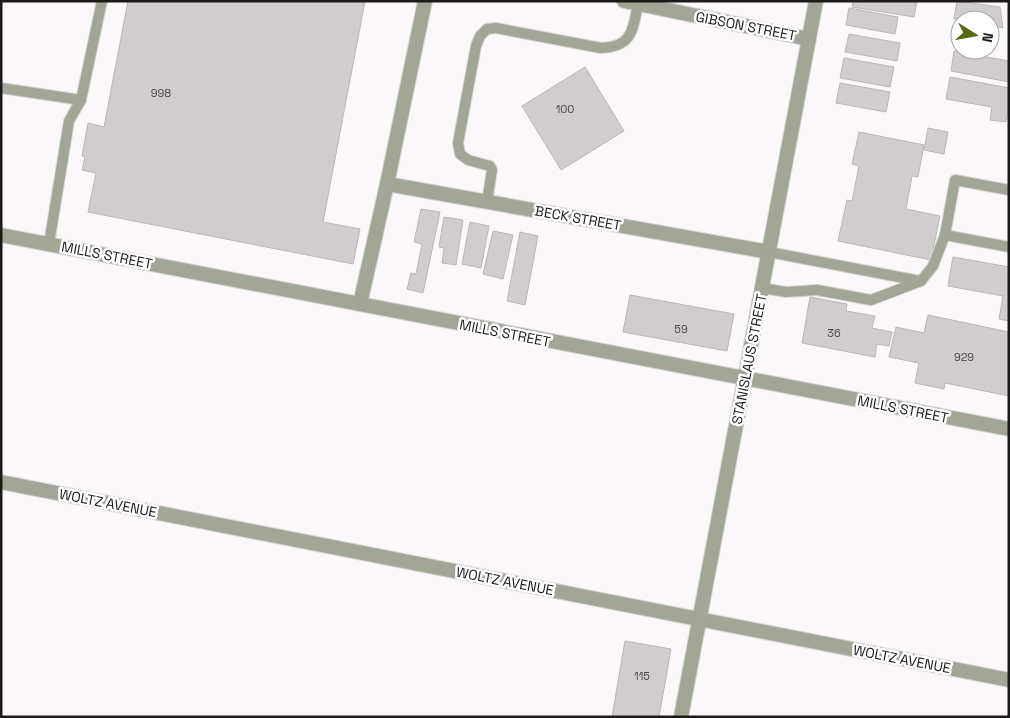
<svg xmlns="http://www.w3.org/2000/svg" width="1010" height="718" viewBox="0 0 1010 718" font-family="'Space Grotesk',sans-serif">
  <rect width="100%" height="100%" fill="#fcf8fa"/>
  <!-- building -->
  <g fill="#d1cdcf" stroke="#bab6b8">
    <polygon points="128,1 365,1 323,222 360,229 353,264 88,212 96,173 82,170 85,157 82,156 88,123 104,127"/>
    <polygon points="853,1 917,1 914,17 852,7"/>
    <polygon points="957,1 1000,7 1003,28 990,25 990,20 954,19"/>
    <polygon points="849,8 898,17 895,34 846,25"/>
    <polygon points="849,34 900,43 897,61 845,52"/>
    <polygon points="954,51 1009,61 1009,82 951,71"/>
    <polygon points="844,58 894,67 890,87 840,78"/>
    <polygon points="585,67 624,131 561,170 522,106"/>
    <polygon points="950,77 1009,88 1009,109 1006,122 990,120 992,107 946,99"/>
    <polygon points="840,83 890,92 886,112 836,103"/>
    <polygon points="928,128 948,132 944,154 924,150"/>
    <polygon points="859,132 924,145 918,177 912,176 906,209 940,216 931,260 838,241 847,200 852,201 859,166 852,164"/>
    <polygon points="421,209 440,212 423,293 407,289 411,273 416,274 422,244 414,242"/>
    <polygon points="444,217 463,220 456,265 442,263 444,248 439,247"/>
    <polygon points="470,222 489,226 481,268 462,264"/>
    <polygon points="493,231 513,235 503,279 483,274"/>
    <polygon points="520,232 538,236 525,305 507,301"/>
    <polygon points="953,257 1009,267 1009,321 999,319 1003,296 948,286"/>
    <polygon points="630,295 734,314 727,351 623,332"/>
    <polygon points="810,297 847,304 846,311 875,316 872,328 892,332 889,346 877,344 875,357 802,343"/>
    <polygon points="928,315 1009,332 1009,396 945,383 944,389 915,383 919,363 889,357 896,327 924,333"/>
    <polygon points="625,641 671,649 659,717 612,717"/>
  </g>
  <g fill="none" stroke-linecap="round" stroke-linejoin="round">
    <defs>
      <g id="service">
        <polyline points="1,88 81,100"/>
        <polyline points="1009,190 955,180 945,235 1009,247"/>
        <path d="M487,202L492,170L490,166L468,160L460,154L458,143L476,46L480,36L487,29L496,28L601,48C632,47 633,30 638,4"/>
        <polyline points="49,244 69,121 81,100 102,1"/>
        <polyline points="769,252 920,281"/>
        <polyline points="762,288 786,292 817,290 871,300 921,281 933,266 945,235"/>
      </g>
      <g id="minor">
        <polyline points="624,1 809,39"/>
        <polyline points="387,184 769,252"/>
        <polyline points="1,235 1009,429"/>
        <polyline points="360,304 387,184 425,1"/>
        <polyline points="1,482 1009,680"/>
        <polyline points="681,717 816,1"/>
      </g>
    </defs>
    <!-- service casing -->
    <use href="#service" stroke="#d8d4d6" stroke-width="12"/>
    <!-- minor casing -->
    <use href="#minor" stroke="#d8d4d6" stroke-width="16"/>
    <!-- service -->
    <use href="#service" stroke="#a1a695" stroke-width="10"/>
    <!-- minor -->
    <use href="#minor" stroke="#a1a695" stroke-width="14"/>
  </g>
  <g text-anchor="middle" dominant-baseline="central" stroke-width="5" stroke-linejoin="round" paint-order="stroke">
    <!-- number labels -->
    <g font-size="11" fill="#494748">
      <text x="161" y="93">998</text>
      <text x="565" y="109">100</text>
      <text x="681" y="329">59</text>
      <text x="834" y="333">36</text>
      <text x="964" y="357">929</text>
      <text x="642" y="676">115</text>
    </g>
    <!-- street labels -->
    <g font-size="14" fill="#1c1a1b" stroke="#fff">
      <text transform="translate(746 26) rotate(11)">GIBSON STREET</text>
      <text transform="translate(578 218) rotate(10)">BECK STREET</text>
      <text transform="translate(107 255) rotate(11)">MILLS STREET</text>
      <text transform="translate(505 333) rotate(11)">MILLS STREET</text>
      <text transform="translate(749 359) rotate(-79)">STANISLAUS STREET</text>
      <text transform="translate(903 409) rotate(11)">MILLS STREET</text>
      <text transform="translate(108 503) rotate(11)">WOLTZ AVENUE</text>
      <text transform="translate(505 581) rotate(11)">WOLTZ AVENUE</text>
      <text transform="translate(902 659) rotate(11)">WOLTZ AVENUE</text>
    </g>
  </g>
  <!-- border -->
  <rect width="1010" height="718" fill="none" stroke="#1c1a1b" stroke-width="5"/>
  <!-- north arrow -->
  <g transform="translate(975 35) rotate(101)"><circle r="24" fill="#ffffff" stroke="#a4a3a4"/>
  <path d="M0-4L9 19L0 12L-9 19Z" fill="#586914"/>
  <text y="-8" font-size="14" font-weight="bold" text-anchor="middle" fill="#1c1a1b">N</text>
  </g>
</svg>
